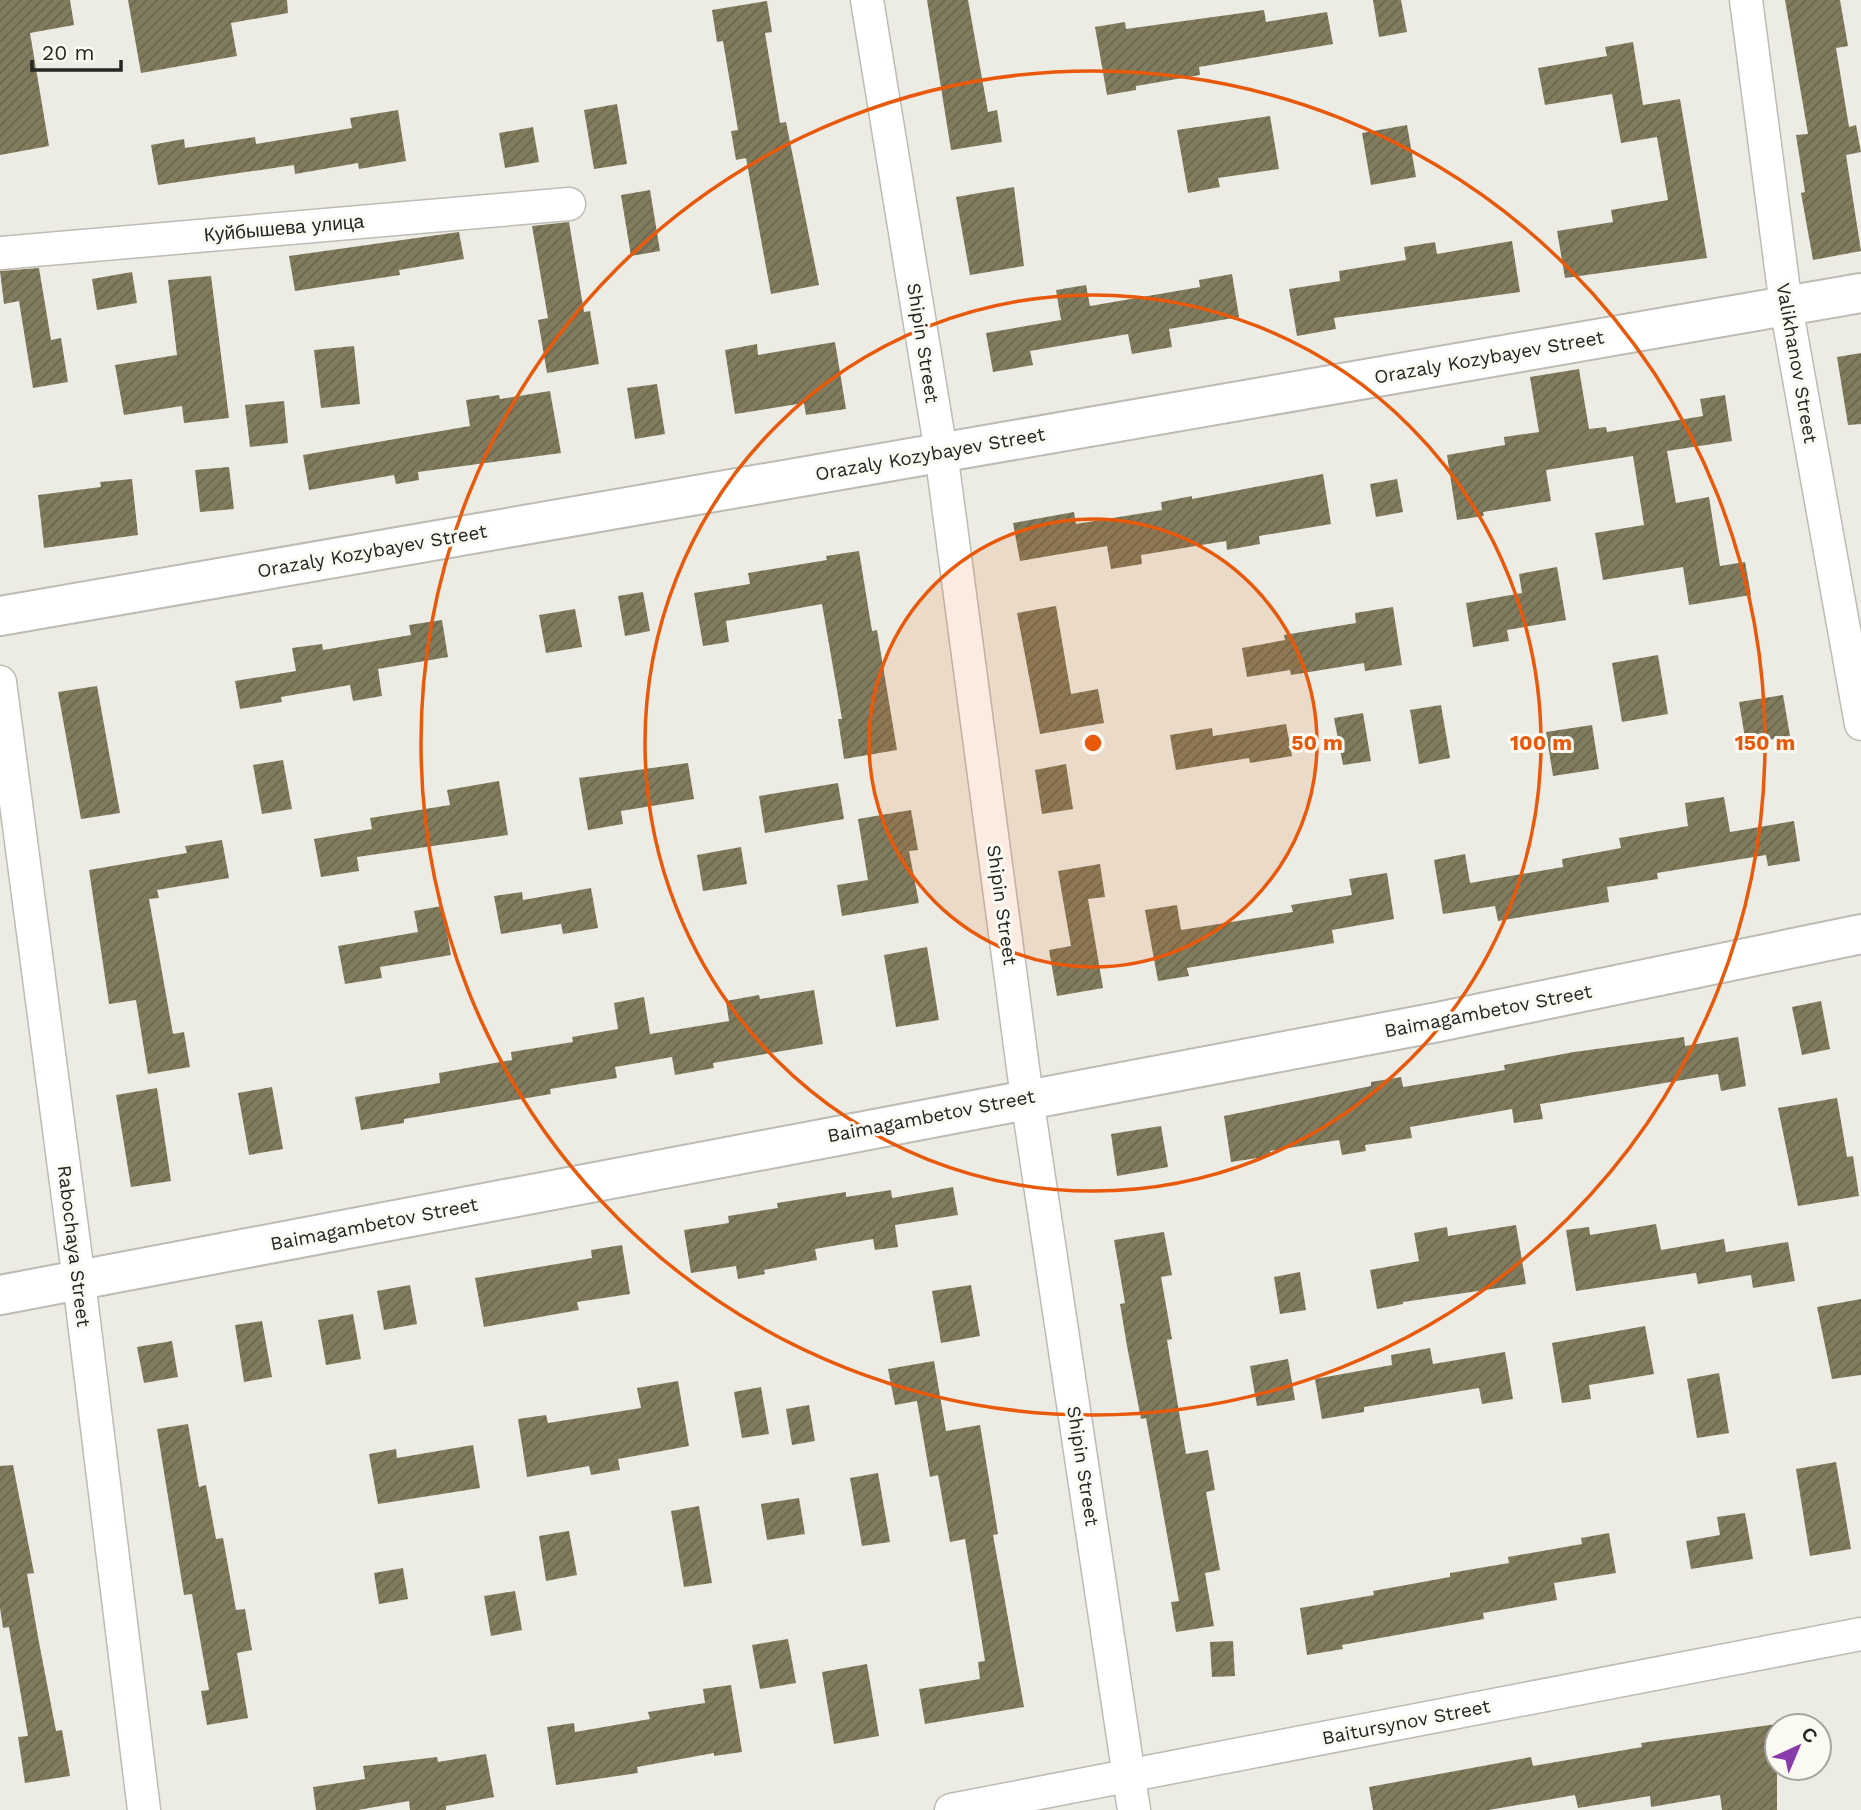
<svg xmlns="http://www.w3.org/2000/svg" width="1861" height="1810" viewBox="0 0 1861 1810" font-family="'Work Sans',sans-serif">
  <defs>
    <pattern id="building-hatch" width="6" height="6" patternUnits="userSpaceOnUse" patternTransform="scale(1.75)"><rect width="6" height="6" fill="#827c5e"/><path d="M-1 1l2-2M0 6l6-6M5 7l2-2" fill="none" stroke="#6a654d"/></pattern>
  </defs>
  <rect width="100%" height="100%" fill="#edece4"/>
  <!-- building -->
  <g fill="url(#building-hatch)">
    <polygon points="0,0 70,0 74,25 30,33 49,146 0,155"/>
    <polygon points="128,0 287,0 288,13 231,23 237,56 141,73"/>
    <polygon points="927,0 968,0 988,112 997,110 1002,142 951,150"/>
    <polygon points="1373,0 1401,0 1407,32 1379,37"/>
    <polygon points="1785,0 1840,0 1848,46 1836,48 1849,127 1856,125 1861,152 1846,155 1861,251 1813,260 1801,193 1805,192 1796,135 1808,134"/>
    <polygon points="767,1 772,32 765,33 780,123 786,122 819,285 771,294 746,158 736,160 731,131 738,130 723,41 717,42 712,10"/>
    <polygon points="1264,10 1266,22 1327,12 1333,44 1199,67 1200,75 1136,86 1136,90 1107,95 1095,27 1125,22 1126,29"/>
    <polygon points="1633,42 1643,105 1680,99 1707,258 1565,278 1557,231 1613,222 1611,210 1668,200 1657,137 1621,143 1612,94 1545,105 1538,68 1607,56 1605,47"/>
    <polygon points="617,104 627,164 594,169 584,110"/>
    <polygon points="398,110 406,161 359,169 358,163 295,174 294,165 158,185 151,145 184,139 185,148 255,137 256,144 352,128 350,118"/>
    <polygon points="1270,116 1279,169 1218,178 1220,187 1188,193 1177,130"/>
    <polygon points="1407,125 1416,177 1371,185 1362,133"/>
    <polygon points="533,127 539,162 505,168 499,133"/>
    <polygon points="1014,187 1024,266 970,275 956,197"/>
    <polygon points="650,190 660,251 631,256 621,195"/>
    <polygon points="569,222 584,312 590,311 599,364 547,373 538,320 548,318 532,226"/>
    <polygon points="459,232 464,259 399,270 400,275 295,291 289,256"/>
    <polygon points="1512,241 1520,292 1334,318 1336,329 1297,336 1289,289 1340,281 1339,271 1406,260 1404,247 1435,242 1437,254"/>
    <polygon points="39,268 51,340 61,338 68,382 33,388 19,301 4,304 0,271"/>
    <polygon points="132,272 137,303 97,310 92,279"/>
    <polygon points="1232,274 1239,317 1169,329 1172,347 1132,354 1128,334 1030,351 1033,365 993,372 986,333 1061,320 1056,290 1086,285 1090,306 1200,287 1199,280"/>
    <polygon points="211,276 229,418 184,423 182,406 124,415 115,365 177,355 168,280"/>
    <polygon points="835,342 846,409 806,415 804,403 735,414 725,350 757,344 758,355"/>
    <polygon points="354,346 360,404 321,408 314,350"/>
    <polygon points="1861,353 1861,424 1848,425 1837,357"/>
    <polygon points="1579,369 1589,429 1606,427 1607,432 1703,416 1700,399 1725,395 1732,441 1667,451 1676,503 1709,497 1720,566 1745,562 1751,595 1689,605 1683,567 1603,580 1595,533 1644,525 1633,456 1546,470 1551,501 1483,512 1484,516 1457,520 1447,455 1505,445 1504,437 1539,432 1530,377"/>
    <polygon points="657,384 665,434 635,439 627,388"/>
    <polygon points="550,391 561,453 418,472 419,480 396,484 394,475 309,490 303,455 470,426 466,400 499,395 500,399"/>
    <polygon points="284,401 288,443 250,447 245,405"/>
    <polygon points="229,467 234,509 200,512 195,470"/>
    <polygon points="1323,474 1331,524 1259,536 1260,544 1227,550 1226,541 1141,555 1142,564 1111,569 1107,546 1020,561 1013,523 1074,512 1076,524 1162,510 1161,502 1192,496 1192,499"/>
    <polygon points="132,479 138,535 44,548 38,495 101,487 100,482"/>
    <polygon points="1397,479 1403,512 1376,517 1370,484"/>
    <polygon points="859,551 872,631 877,630 897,750 844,759 838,719 842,719 822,604 726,621 729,642 703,646 694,593 750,584 748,573 827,560 826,556"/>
    <polygon points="1557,567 1566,620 1507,630 1509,641 1473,647 1466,603 1522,593 1519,574"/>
    <polygon points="643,592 650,631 625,636 618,596"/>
    <polygon points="1056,606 1071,694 1098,689 1104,723 1040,734 1017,613"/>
    <polygon points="1393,607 1402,665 1365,671 1364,663 1291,675 1290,670 1247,677 1242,648 1285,640 1284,635 1356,623 1355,613"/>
    <polygon points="575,609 582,647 546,653 539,615"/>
    <polygon points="442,620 448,657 378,669 382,696 353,701 350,685 281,697 282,702 240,709 235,681 296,671 292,648 322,644 323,650 411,635 409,625"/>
    <polygon points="1658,655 1668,714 1622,722 1612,663"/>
    <polygon points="97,686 120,813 81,819 58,692"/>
    <polygon points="1783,695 1790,736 1746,744 1739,702"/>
    <polygon points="1441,705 1450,758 1419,764 1410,710"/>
    <polygon points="1363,713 1371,761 1343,765 1334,718"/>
    <polygon points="1286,724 1292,756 1250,763 1249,758 1176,770 1170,735 1212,728 1213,736"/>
    <polygon points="1592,725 1599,769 1553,776 1546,732"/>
    <polygon points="283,760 292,809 262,814 253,765"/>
    <polygon points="688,763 694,799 621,811 623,824 588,830 579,778"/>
    <polygon points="1066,764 1073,809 1042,814 1035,770"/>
    <polygon points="499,781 508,835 357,857 359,871 321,877 314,839 372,829 370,818 450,805 447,790"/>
    <polygon points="838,783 844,819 765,833 759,796"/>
    <polygon points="1724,797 1730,832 1794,821 1800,861 1768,866 1766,855 1657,873 1658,879 1607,887 1609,902 1498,921 1495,906 1443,914 1434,860 1465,854 1470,883 1563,867 1562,859 1621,848 1619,838 1688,826 1685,803"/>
    <polygon points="911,810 918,850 909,851 919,903 842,916 837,885 868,880 858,819"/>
    <polygon points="222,840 229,878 157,890 159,898 149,899 173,1034 184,1032 190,1067 148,1074 136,1000 109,1004 89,870 187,853 185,846"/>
    <polygon points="741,847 747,884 703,891 697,855"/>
    <polygon points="1100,864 1105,897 1088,899 1103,988 1057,996 1049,950 1071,946 1058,871"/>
    <polygon points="1387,873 1394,919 1332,930 1334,943 1187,968 1189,976 1158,981 1145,910 1177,905 1181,930 1293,912 1291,905 1352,895 1349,879"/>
    <polygon points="591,888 598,928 563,934 561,924 501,934 494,896 522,892 523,900"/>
    <polygon points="442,906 451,955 380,967 382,978 345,984 338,946 418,932 414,911"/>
    <polygon points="927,947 939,1020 896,1027 884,955"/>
    <polygon points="814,990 823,1044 713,1063 714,1068 675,1075 672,1057 615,1067 617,1078 550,1089 551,1094 404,1119 404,1123 361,1130 355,1097 440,1083 439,1073 512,1060 511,1052 573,1042 572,1037 618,1029 614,1003 644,997 650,1034 729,1021 726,1001 759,995 760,999"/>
    <polygon points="1821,1001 1830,1049 1802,1055 1792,1007"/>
    <polygon points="1684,1037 1685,1046 1738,1037 1746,1086 1721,1091 1718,1074 1540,1104 1543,1119 1514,1123 1512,1109 1410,1127 1412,1138 1365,1145 1366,1151 1342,1155 1339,1140 1270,1151 1271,1156 1231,1162 1224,1116 1371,1086 1371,1082 1401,1077 1403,1087 1505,1070 1504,1065 1574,1052"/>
    <polygon points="272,1087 283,1149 249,1155 238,1093"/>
    <polygon points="157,1088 171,1181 131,1187 116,1095"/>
    <polygon points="1837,1098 1847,1157 1853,1156 1859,1196 1798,1206 1778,1108"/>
    <polygon points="1161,1126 1168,1167 1117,1176 1111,1134"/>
    <polygon points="953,1187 958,1215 895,1225 898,1247 875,1250 873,1239 815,1249 817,1260 764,1270 765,1274 738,1279 736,1266 691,1273 684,1230 729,1223 728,1216 778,1208 777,1203 846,1192 846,1197 891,1190 892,1198"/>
    <polygon points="1656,1224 1661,1250 1724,1239 1726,1252 1788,1242 1795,1281 1753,1288 1751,1275 1698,1284 1696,1273 1576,1291 1566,1230 1589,1227 1590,1235"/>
    <polygon points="1516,1225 1526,1284 1403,1302 1403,1304 1377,1309 1370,1270 1419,1261 1414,1233 1447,1227 1448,1236"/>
    <polygon points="1164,1232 1172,1275 1161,1277 1172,1339 1167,1340 1186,1454 1208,1450 1215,1490 1206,1492 1220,1570 1205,1573 1214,1626 1176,1632 1171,1602 1179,1601 1146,1418 1141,1419 1127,1346 1120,1304 1125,1303 1114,1240"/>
    <polygon points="622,1245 630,1294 577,1302 579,1310 484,1327 475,1278 592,1258 591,1250"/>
    <polygon points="1300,1272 1306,1310 1280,1314 1274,1277"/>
    <polygon points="410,1285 417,1324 384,1330 377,1291"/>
    <polygon points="971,1285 980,1336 941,1343 932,1291"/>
    <polygon points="1861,1299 1861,1375 1832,1379 1817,1307"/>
    <polygon points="353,1314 361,1359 326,1365 318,1320"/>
    <polygon points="262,1321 272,1377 244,1382 235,1325"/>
    <polygon points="1645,1326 1654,1374 1589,1385 1591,1399 1562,1403 1552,1343"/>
    <polygon points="172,1341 178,1377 144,1383 137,1347"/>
    <polygon points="1430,1348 1433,1364 1505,1352 1513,1399 1482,1404 1479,1388 1364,1407 1364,1412 1322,1419 1315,1379 1392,1365 1391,1355"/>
    <polygon points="1288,1359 1295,1400 1257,1406 1250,1366"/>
    <polygon points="934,1361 946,1431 980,1425 998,1534 993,1535 1024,1707 925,1724 919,1689 980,1679 978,1662 985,1661 965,1539 950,1542 938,1475 930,1477 917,1401 895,1405 888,1369"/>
    <polygon points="1719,1373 1729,1433 1697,1438 1687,1379"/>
    <polygon points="678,1381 689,1446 618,1459 620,1470 591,1475 589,1466 527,1477 518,1419 546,1415 548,1423 641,1408 637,1388"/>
    <polygon points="761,1387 769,1434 742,1438 734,1392"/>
    <polygon points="809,1405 815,1441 792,1445 786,1409"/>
    <polygon points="188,1424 199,1487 206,1485 216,1539 223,1538 236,1610 245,1609 252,1650 237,1653 248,1718 207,1725 201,1691 209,1690 192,1594 184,1595 157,1429"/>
    <polygon points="473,1445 480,1488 378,1504 369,1454 396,1449 397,1458"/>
    <polygon points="1836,1462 1851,1549 1810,1556 1796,1469"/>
    <polygon points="13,1465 34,1573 27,1574 38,1637 56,1731 62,1730 70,1776 25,1783 18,1737 28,1736 9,1627 3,1628 0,1608 0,1466"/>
    <polygon points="878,1473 890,1542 862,1546 850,1478"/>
    <polygon points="799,1498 805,1534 767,1540 761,1504"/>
    <polygon points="699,1506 712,1583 684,1587 671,1511"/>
    <polygon points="1745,1513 1753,1559 1691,1569 1686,1541 1720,1535 1717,1517"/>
    <polygon points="569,1531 577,1575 546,1581 539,1536"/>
    <polygon points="1609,1533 1616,1573 1554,1583 1557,1600 1483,1613 1484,1619 1342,1645 1343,1649 1307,1655 1300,1608 1374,1595 1373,1591 1450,1577 1450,1573 1509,1563 1508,1557 1582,1544 1581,1538"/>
    <polygon points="403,1568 408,1599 379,1604 374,1573"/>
    <polygon points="515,1591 522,1630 491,1636 484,1596"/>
    <polygon points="788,1639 796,1683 760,1689 752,1645"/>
    <polygon points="1233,1641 1235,1676 1212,1677 1210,1642"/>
    <polygon points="867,1664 879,1736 834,1744 822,1672"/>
    <polygon points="731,1685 742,1752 714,1756 714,1753 637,1767 638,1773 556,1785 547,1727 574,1723 575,1732 650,1719 648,1712 705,1703 703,1689"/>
    <polygon points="1777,1724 1777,1810 1722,1810 1720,1795 1651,1807 1650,1796 1578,1808 1575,1795 1489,1810 1373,1810 1369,1787 1531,1757 1533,1766 1642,1747 1641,1743"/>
    <polygon points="486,1754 494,1797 446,1806 446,1810 410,1810 409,1801 358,1810 316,1810 313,1787 365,1779 363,1766 437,1757 438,1762"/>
  </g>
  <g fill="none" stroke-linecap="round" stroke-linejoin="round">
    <defs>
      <g id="street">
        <polyline points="867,0 941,452 1027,1098 1134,1810"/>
        <polyline points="1746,0 1786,306 1861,724"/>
        <polyline points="0,253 569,204"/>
        <polyline points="0,682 79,1281 144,1810"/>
        <polyline points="951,1810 1861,1634"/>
      </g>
      <g id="secondary">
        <polyline points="0,616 1861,293"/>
        <polyline points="0,1295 1438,1022 1861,934"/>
      </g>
    </defs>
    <!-- street casing -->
    <use href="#street" stroke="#bdbbb4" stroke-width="35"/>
    <!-- secondary casing -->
    <use href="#secondary" stroke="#bdbbb4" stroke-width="42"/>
    <!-- street -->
    <use href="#street" stroke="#fff" stroke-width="32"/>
    <!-- secondary -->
    <use href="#secondary" stroke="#fff" stroke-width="38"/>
  </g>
  <!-- distance rings -->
  <circle cx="1093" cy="743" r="224" fill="#e8590c" fill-opacity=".12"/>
  <g fill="none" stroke="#e8590c" stroke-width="3.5">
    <circle cx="1093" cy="743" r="224"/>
    <circle cx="1093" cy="743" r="448"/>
    <circle cx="1093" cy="743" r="672"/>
  </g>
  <g text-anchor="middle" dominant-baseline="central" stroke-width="6" stroke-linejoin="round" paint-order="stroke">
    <!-- street labels -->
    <g font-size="19" fill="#252522" stroke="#faf9f2">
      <text transform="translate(284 228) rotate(-5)">Куйбышева улица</text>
      <text transform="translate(923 343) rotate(81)">Shipin Street</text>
      <text transform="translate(1489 357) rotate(-10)">Orazaly Kozybayev Street</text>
      <text transform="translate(1797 363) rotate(80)">Valikhanov Street</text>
      <text transform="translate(930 454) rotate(-10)">Orazaly Kozybayev Street</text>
      <text transform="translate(372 551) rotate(-10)">Orazaly Kozybayev Street</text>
      <text transform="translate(1002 905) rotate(82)">Shipin Street</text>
      <text transform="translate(1488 1011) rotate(-11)">Baimagambetov Street</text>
      <text transform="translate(931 1116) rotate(-11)">Baimagambetov Street</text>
      <text transform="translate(374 1224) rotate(-11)">Baimagambetov Street</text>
      <text transform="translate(74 1246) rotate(83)">Rabochaya Street</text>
      <text transform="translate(1083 1466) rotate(81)">Shipin Street</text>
      <text transform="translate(1406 1722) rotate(-11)">Baitursynov Street</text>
    </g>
  </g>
  <circle cx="1093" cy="743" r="10" fill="#e8590c" stroke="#faf9f2" stroke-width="3.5"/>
  <g font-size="21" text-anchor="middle" font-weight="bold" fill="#e8590c" stroke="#faf9f2" stroke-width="6" stroke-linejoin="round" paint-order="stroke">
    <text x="1317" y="750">50 m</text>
    <text x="1541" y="750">100 m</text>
    <text x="1765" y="750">150 m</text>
  </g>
  <!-- north arrow -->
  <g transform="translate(1798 1747) rotate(44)"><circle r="33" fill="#faf9f2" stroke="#a5a49f" stroke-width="2"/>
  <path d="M0-5L12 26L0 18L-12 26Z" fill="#8a3bab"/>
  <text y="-10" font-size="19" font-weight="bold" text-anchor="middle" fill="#252522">С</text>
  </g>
  <!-- scale -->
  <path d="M32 60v10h89v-10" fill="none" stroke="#252522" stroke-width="3.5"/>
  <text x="42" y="60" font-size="21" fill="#252522" stroke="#faf9f2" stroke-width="5" paint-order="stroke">20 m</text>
</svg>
